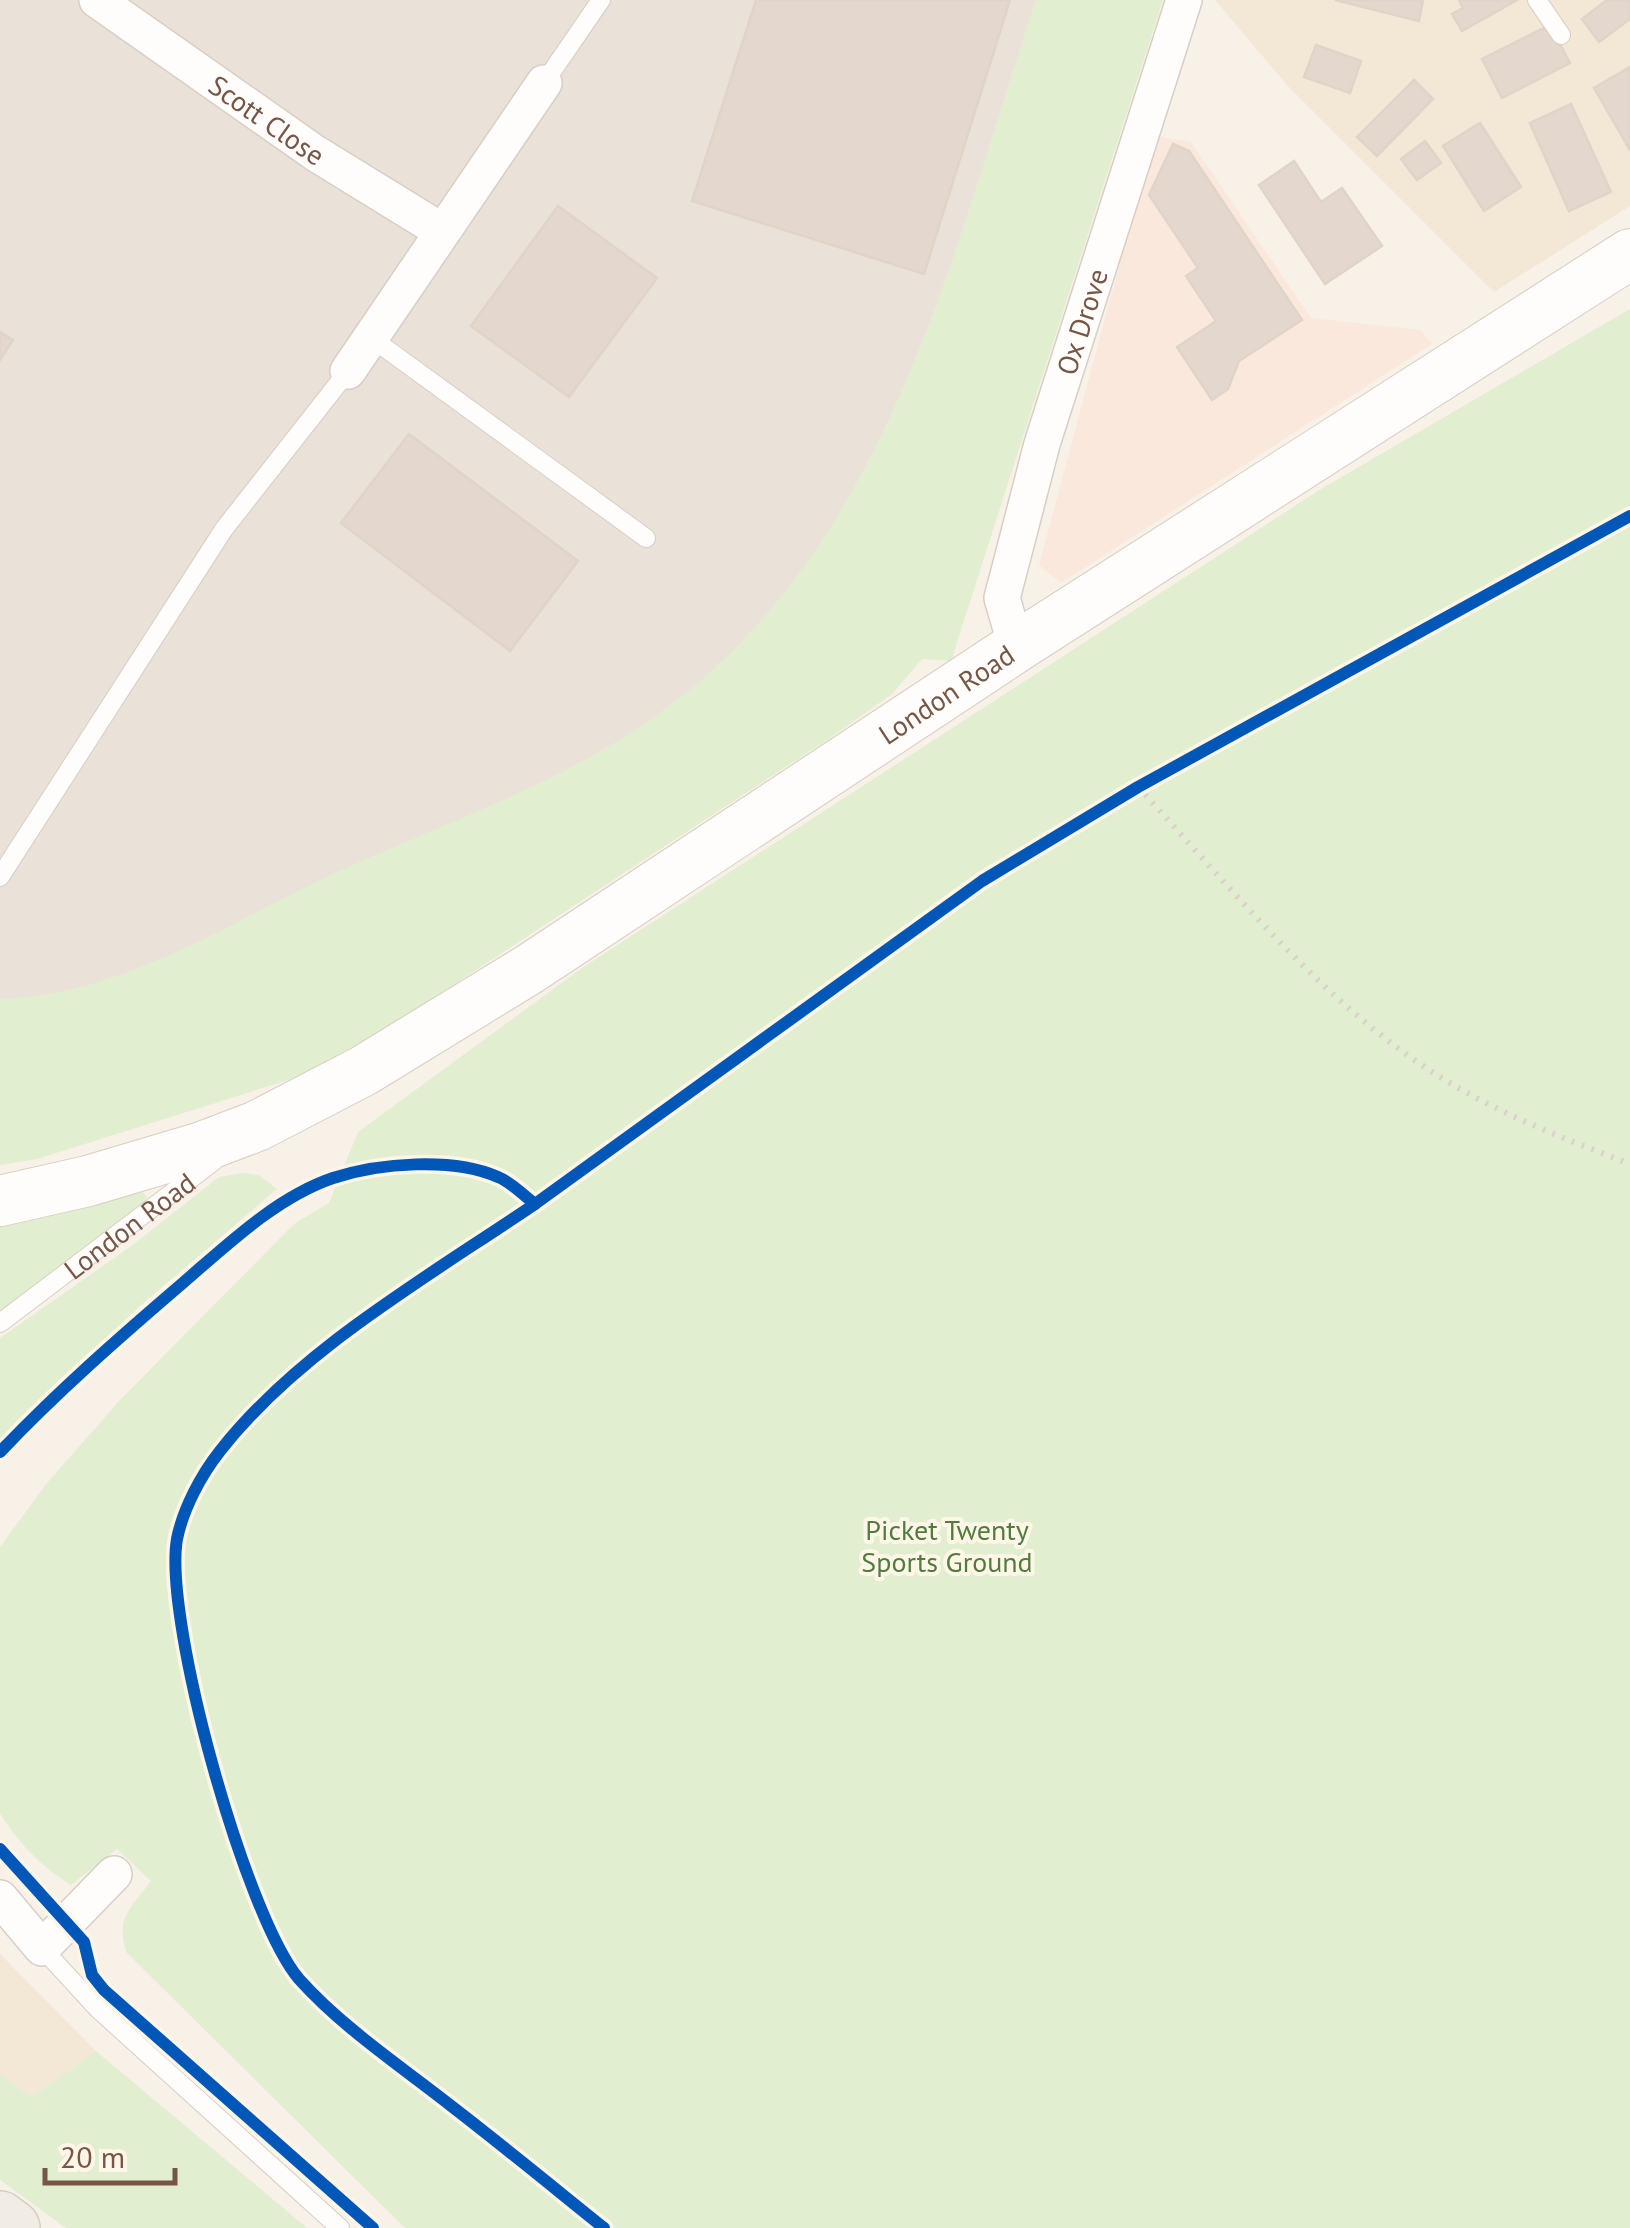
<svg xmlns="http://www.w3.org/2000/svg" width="1630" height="2228" viewBox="0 0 1630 2228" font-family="'PT Sans',sans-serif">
  <rect width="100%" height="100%" fill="#f7f1e7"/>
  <!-- residential -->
  <g fill="#f3e7d6">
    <polygon points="1215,0 1630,0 1630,206 1494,292 1288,86"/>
    <polygon points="0,1954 96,2051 32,2097 0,2074"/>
  </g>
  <!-- commercial -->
  <polygon fill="#fbe8dc" points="1154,136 1191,142 1311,318 1421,330 1432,344 1061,583 1039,565"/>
  <!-- industrial -->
  <polygon fill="#eae1d8" points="0,0 1085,0 880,654 0,1084"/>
  <!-- green -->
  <g fill="#e2eed0">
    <path d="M1036,0H1163L951,661L922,659L892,694L830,738L398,1021L301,1076L37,1159L0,1165V999C123,995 230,922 339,871C455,818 582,777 683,695C895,525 954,245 1036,0Z"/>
    <path d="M1630,309V2228H405L127,1953C114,1918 132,1907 151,1881L117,1849L71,1885C41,1866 19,1844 0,1813V1547L47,1483L119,1401L294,1224L329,1203L358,1132L582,968L1321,489Z"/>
    <polygon points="243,1173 259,1175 277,1189 141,1305 0,1439 0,1338 130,1247 219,1177"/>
    <polygon points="143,1192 147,1197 144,1202 0,1311 0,1224"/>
    <polygon points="96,2051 307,2228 66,2228 0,2180 0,2074 32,2097"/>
  </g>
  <!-- building -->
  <g fill="#e4d8ce" stroke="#e0d4c9" stroke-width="2.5">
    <polygon points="756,0 1010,0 924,274 692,201"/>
    <polygon points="1335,0 1423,0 1419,21"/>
    <polygon points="1459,0 1517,0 1462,31 1452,14 1463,8"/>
    <polygon points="1607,0 1630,0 1630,19 1599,42 1582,19"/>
    <polygon points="1550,25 1570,63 1502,98 1482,59"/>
    <polygon points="1316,45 1361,61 1350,93 1304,77"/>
    <polygon points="1630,67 1630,150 1594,88"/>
    <polygon points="1414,80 1433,99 1377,156 1357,137"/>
    <polygon points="1571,104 1611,192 1569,211 1530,123"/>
    <polygon points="1480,123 1521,187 1484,211 1443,146"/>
    <polygon points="1425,141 1441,163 1417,180 1401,159"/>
    <polygon points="1173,144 1189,151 1302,320 1239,361 1228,389 1212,400 1177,347 1216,321 1186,276 1198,268 1149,195"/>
    <polygon points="1294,161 1321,202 1342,188 1382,246 1325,284 1259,185"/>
    <polygon points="558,206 657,278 569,397 471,326"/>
    <polygon points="0,332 13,340 0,360"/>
    <polygon points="409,434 578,561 510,651 341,523"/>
  </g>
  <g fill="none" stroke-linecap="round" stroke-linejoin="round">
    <defs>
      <g id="service">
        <polyline points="1537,0 1561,35"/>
        <polyline points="544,83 601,0"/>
        <polyline points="370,337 646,538"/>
        <polyline points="0,877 224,529 348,371"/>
        <path id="s1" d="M0,1323L214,1161"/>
        <polyline points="42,1948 97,2008 340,2228"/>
      </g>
      <g id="minor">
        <path id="s2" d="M97,0L315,153L440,230"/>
        <polyline points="348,371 544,83"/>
        <path id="s3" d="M1021,644L1011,629L1002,598L1013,556L1042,444L1184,0"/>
        <polyline points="0,1898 42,1948 114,1874"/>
      </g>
      <g id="secondary">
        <path id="s4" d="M0,1201L88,1181L199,1148L257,1126L363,1071L528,970L1021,644L1630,254"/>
      </g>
      <polyline id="primary" points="0,2219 12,2228"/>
    </defs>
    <!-- service casing -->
    <use href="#service" stroke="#d8cec5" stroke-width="20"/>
    <!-- minor casing -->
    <use href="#minor" stroke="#d8cec5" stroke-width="38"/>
    <!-- secondary casing -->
    <use href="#secondary" stroke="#d8cdc3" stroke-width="52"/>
    <!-- primary casing -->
    <use href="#primary" stroke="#d6ccc3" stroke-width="58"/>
    <!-- path -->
    <path stroke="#dad1ca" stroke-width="6" stroke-dasharray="2.5 8" stroke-linecap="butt" d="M1138,787C1237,894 1334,1018 1462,1090C1515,1120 1573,1142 1630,1164"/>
    <!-- service -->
    <use href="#service" stroke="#fefdfb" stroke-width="18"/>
    <!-- minor -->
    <use href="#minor" stroke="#fefdfb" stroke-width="35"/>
    <!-- secondary -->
    <use href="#secondary" stroke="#fefdfb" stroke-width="50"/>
    <!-- primary -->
    <use href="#primary" stroke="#f2ede4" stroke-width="55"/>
    <defs>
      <g id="cycleway">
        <path d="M535,1204C429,1276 299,1350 220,1451C201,1475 183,1509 177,1539C163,1620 246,1917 299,1979C342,2027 399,2065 450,2105C502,2145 553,2187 604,2228"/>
        <path d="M0,1452C58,1391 121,1336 184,1282C228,1244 277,1197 333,1178C379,1163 453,1157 498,1177C511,1182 523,1195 535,1204L982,881L1138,787L1630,516"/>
        <polyline points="0,1849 84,1942 92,1975 104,1990 373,2228"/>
      </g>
    </defs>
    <!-- cycleway casing -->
    <use href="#cycleway" stroke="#fff6e8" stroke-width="19"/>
    <!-- cycleway -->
    <use href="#cycleway" stroke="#0057b8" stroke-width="12"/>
  </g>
  <g text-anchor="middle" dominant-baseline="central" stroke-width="8" stroke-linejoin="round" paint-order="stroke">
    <!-- street labels -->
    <g font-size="28" fill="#765746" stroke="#fff6e8">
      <text stroke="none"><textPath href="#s2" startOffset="208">Scott Close</textPath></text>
      <text stroke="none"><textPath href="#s3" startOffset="338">Ox Drove</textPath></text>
      <text stroke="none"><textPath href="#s4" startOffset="1082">London Road</textPath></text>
      <text stroke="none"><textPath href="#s1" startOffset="162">London Road</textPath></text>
    </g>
    <!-- park labels -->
    <g font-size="28" fill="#507d3d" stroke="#fff6e8">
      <text x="947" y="1529">Picket Twenty<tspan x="947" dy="32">Sports Ground</tspan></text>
    </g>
  </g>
  <!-- scale -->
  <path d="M45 2168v15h130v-15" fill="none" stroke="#765746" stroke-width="5"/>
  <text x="60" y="2168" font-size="30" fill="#765746" stroke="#fff6e8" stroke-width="8" paint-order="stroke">20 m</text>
</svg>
